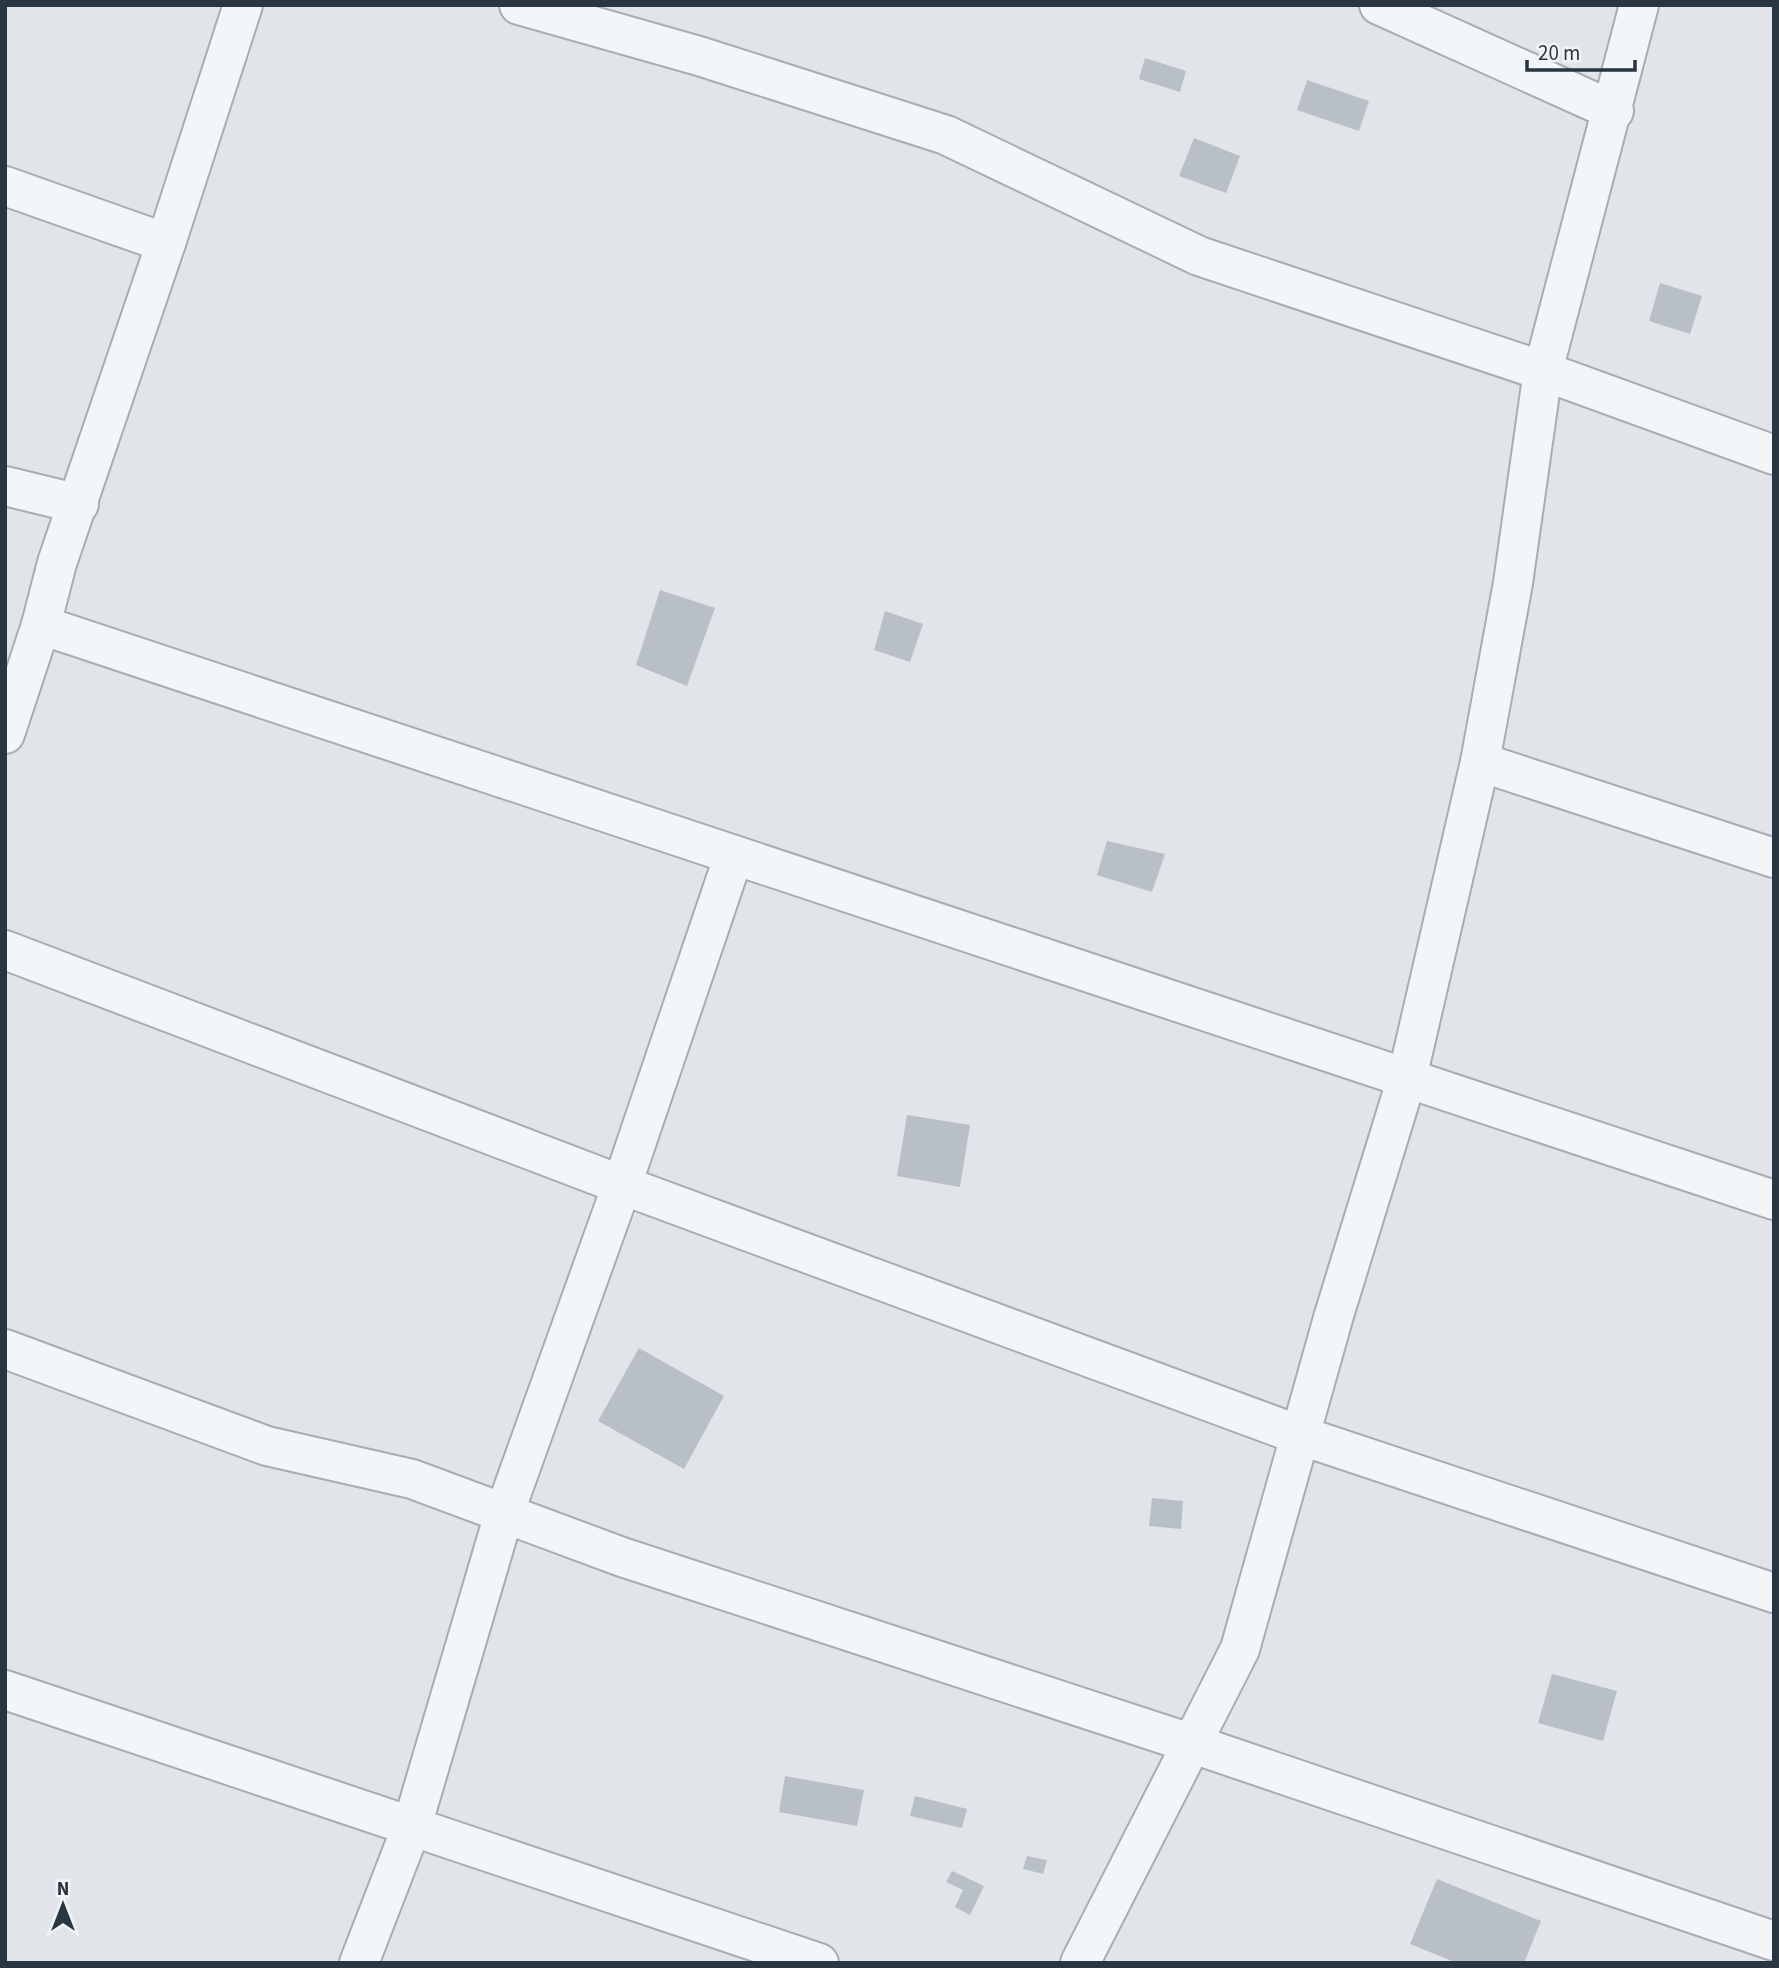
<svg xmlns="http://www.w3.org/2000/svg" width="1779" height="1968" viewBox="0 0 1779 1968" font-family="'Source Sans 3',sans-serif">
  <rect width="100%" height="100%" fill="#e1e5e9"/>
  <!-- building -->
  <g fill="#b8bfc6">
    <polygon points="1145,58 1186,71 1180,92 1139,79"/>
    <polygon points="1307,80 1369,101 1359,131 1297,110"/>
    <polygon points="1194,138 1240,156 1226,193 1179,176"/>
    <polygon points="1660,283 1702,296 1690,334 1649,321"/>
    <polygon points="660,590 715,608 687,686 636,665"/>
    <polygon points="885,611 923,624 910,662 874,650"/>
    <polygon points="1107,841 1165,854 1152,892 1097,875"/>
    <polygon points="907,1115 970,1125 960,1187 897,1176"/>
    <polygon points="639,1348 724,1396 684,1469 598,1421"/>
    <polygon points="1152,1498 1183,1501 1181,1529 1149,1526"/>
    <polygon points="1552,1674 1617,1691 1603,1741 1538,1723"/>
    <polygon points="785,1776 864,1790 857,1826 779,1812"/>
    <polygon points="915,1796 967,1809 962,1828 910,1816"/>
    <polygon points="1027,1856 1047,1860 1043,1874 1023,1869"/>
    <polygon points="952,1871 984,1886 970,1915 955,1907 963,1890 946,1882"/>
    <polygon points="1437,1879 1541,1921 1524,1963 1457,1963 1410,1944"/>
  </g>
  <g fill="none" stroke-linecap="round" stroke-linejoin="round">
    <defs>
      <g id="minor">
        <polyline points="519,5 699,56 946,135 1199,256 1543,371 1774,455"/>
        <polyline points="1379,5 1614,111"/>
        <polyline points="5,186 166,243"/>
        <polyline points="5,486 79,504"/>
        <polyline points="41,625 1774,1200"/>
        <polyline points="5,734 41,625 57,563 166,243 243,5"/>
        <polyline points="1480,762 1774,858"/>
        <polyline points="5,950 622,1185 1302,1436 1774,1593"/>
        <polyline points="5,1349 267,1446 412,1479 622,1557 1193,1744 1774,1941"/>
        <polyline points="5,1690 819,1963"/>
        <polyline points="359,1963 412,1826 504,1514 622,1185 734,855"/>
        <polyline points="1080,1963 1240,1649 1334,1315 1407,1078 1480,762 1513,583 1543,371 1639,5"/>
      </g>
    </defs>
    <!-- minor casing -->
    <use href="#minor" stroke="#a6adb3" stroke-width="42"/>
    <!-- minor -->
    <use href="#minor" stroke="#f3f6f8" stroke-width="38"/>
  </g>
  <!-- border -->
  <rect width="1779" height="1968" fill="none" stroke="#293541" stroke-width="14"/>
  <!-- north arrow -->
  <g transform="translate(63 1905)" stroke="#f0f4f7" stroke-width="5" paint-order="stroke">
  <path d="M0-5L12 26L0 18L-12 26Z" fill="#293541"/>
  <text y="-10" font-size="19" font-weight="bold" text-anchor="middle" fill="#293541">N</text>
  </g>
  <!-- scale -->
  <path d="M1527 60v10h108v-10" fill="none" stroke="#293541" stroke-width="3.5"/>
  <text x="1538" y="60" font-size="21" fill="#293541" stroke="#f0f4f7" stroke-width="5" paint-order="stroke">20 m</text>
</svg>
